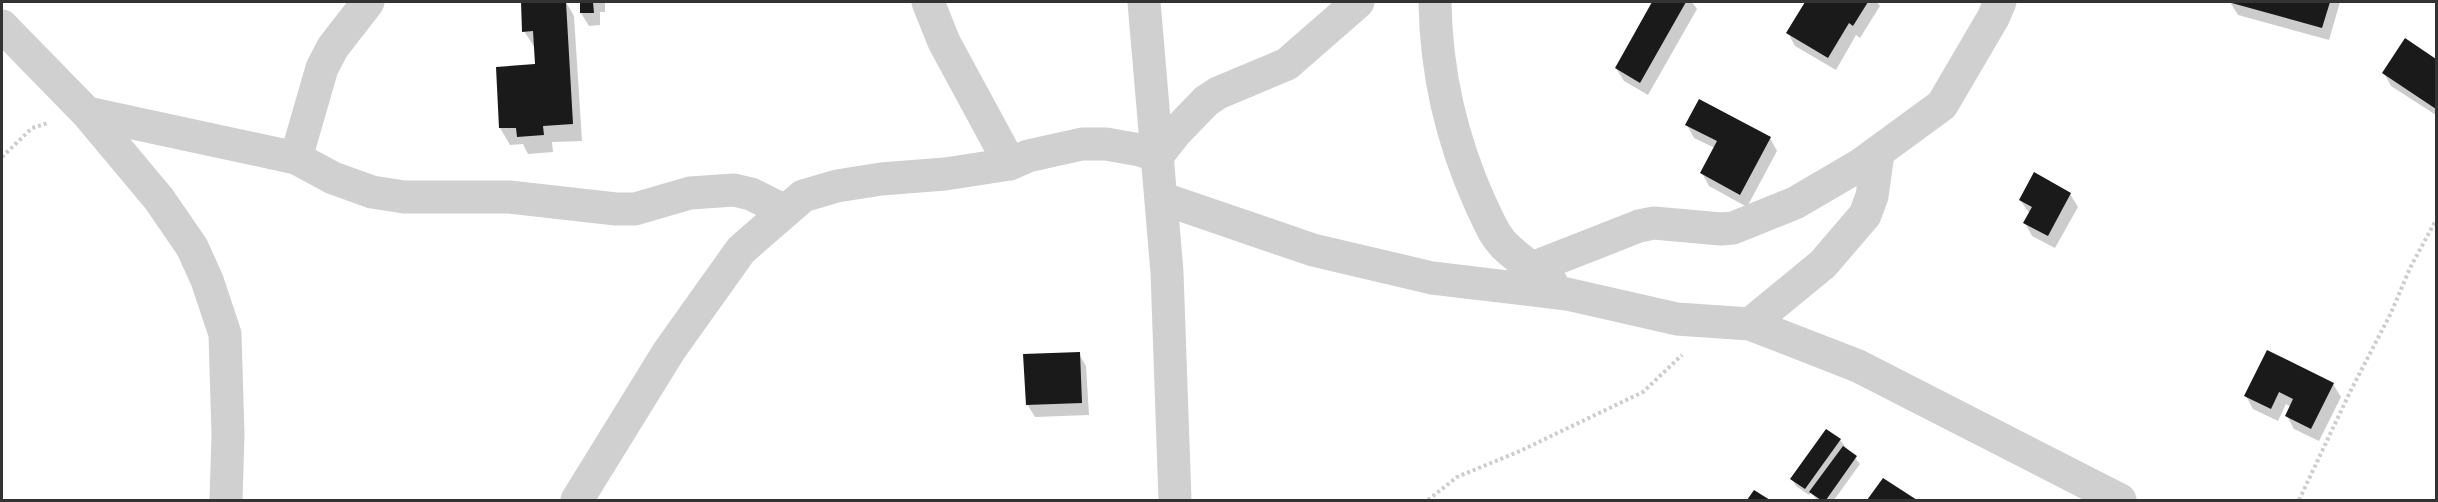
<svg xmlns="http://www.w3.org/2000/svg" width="2438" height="502" viewBox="0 0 2438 502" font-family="Quicksand,sans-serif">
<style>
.shadow{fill:#0003}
.building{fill:#1a1a1a}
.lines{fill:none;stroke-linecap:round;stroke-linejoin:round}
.path{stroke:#cdcdcd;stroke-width:4;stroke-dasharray:3 3;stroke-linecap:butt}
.minor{stroke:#d0d0d0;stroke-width:33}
</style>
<rect width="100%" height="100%" fill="#fff"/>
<!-- shadow -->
<path class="shadow" d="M522,2H566L574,16L582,141L552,142L553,152L528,154L523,144L510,145L500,128L536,66L535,48L524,31Z
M581,2H605V12H600V25L589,26L581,13Z
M1654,2H1692L1697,9L1648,95L1624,81L1616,68Z
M1807,2H1877L1880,6L1860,38L1856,35L1836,70L1795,46L1788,33Z
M2230,2H2340L2329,40L2238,15Z
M2406,40L2436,61V115L2391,86L2384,73Z
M1687,125L1770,138L1777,151L1747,207L1709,186L1702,173L1715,148L1694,138Z
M2070,194L2078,207L2055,248L2032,236L2025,223L2030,214L2020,200Z
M1079,354L1086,366L1089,415L1035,417L1027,404Z
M2333,384L2341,397L2319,441L2294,429L2287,416L2291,407L2286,404L2278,421L2253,409L2246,396Z
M1840,440L1860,464L1834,500H1817L1811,492L1809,495L1796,486L1792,479Z
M1883,480L1914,500H1869Z"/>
<!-- building -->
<path class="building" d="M521,2H566L573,124L543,126L544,135L517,137L516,128H499L496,67L535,64L533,31L522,32Z
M580,2H593L594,13H580Z
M1652,2H1686L1640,83L1615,68Z
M1805,2H1868L1853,26L1849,23L1828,58L1786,33Z
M2228,2H2330L2322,28Z
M2405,38L2436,59V109L2382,73Z
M1699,99L1771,137L1740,195L1700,173L1717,141L1685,125Z
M2034,172L2071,193L2048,236L2023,223L2032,207L2019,200Z
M2267,350L2334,383L2311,429L2285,416L2293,399L2279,392L2271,409L2244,396Z
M1080,352L1082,403L1026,405L1023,354Z
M1826,429L1841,439L1805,489L1790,479Z
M1843,446L1857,456L1826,500H1821L1809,492Z
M1883,478L1917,500H1867Z
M1754,490L1770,500H1747Z"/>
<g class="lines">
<!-- path -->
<path class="path" d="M2,157L32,128L48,123
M1428,500L1457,477L1520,451L1643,392L1682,355
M2299,500L2350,392L2391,313L2410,268L2436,220"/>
<!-- minor -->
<path class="minor" d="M928,2L944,42L1010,164
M1144,2L1167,272L1175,500
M1435,2C1436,74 1451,139 1481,205C1488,219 1493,234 1504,245C1518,259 1535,270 1551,282
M2,26L87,113L159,199L192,247L207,280L225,334L228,435L226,500
M87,113L296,158L333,178L372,192L404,197H509L616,209H635L690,193L734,190L751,194L785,211
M296,158L322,68L333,47L368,2
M1161,198L1313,250L1432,278L1567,294L1677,319L1750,324L1858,366L2120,500
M1532,268L1639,226L1654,223L1721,229L1733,228L1795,203L1860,165L1942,105L1993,18L2000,2
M1750,324L1823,264L1865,215L1872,196L1878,153
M577,500L669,351L741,250L803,196L837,186L881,179L945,174L1010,164L1028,156L1082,144H1106L1140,150L1157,156L1176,132L1206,101L1218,93L1287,64L1358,2"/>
</g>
<!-- border -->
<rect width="2438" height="502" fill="none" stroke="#333333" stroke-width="6"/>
</svg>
